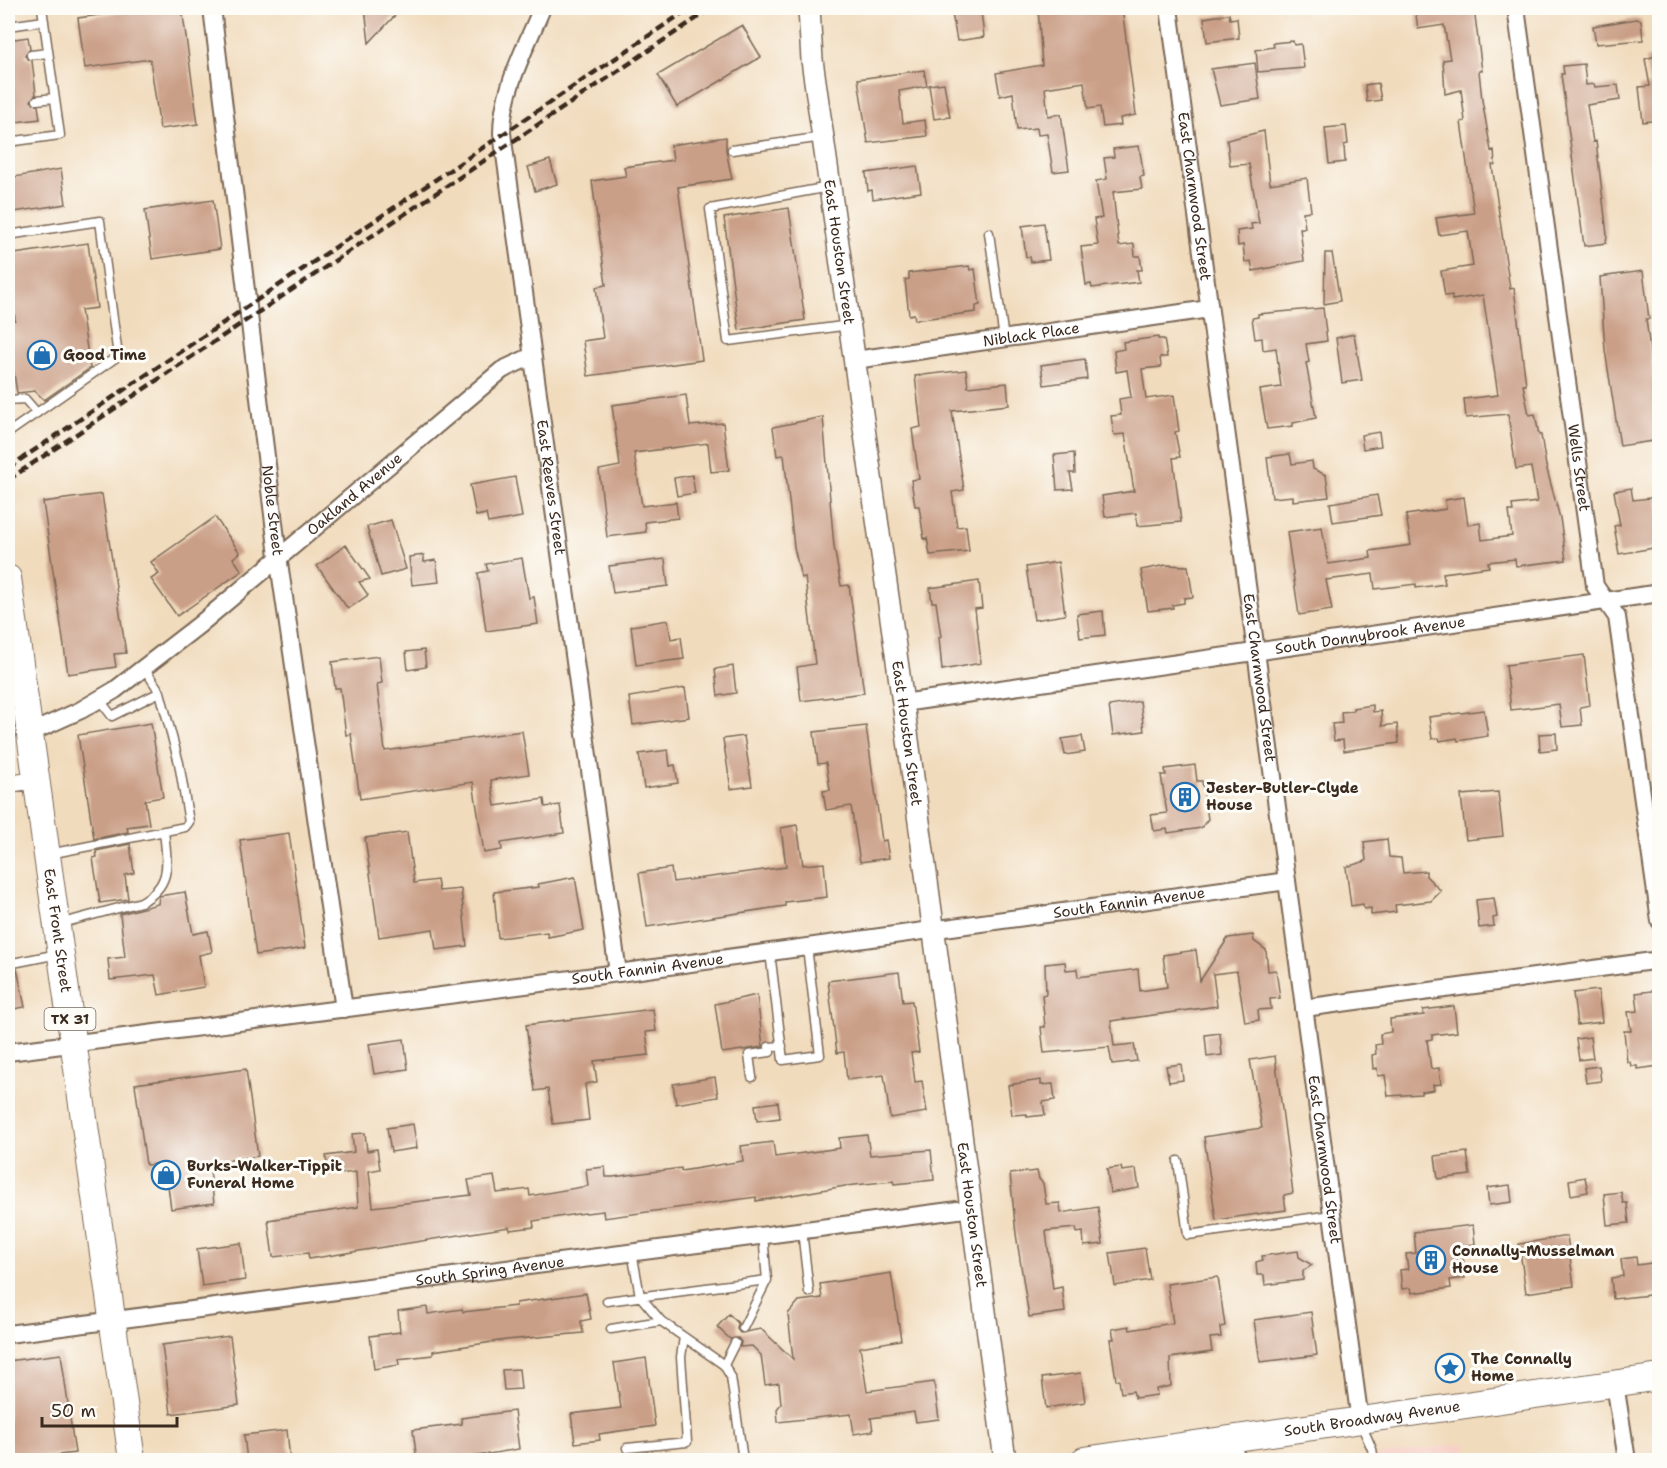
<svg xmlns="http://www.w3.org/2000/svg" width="1667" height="1468" viewBox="0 0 1667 1468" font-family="'Shantell Sans',sans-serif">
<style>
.built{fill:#f7d1c8}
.building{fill:#ca9f87}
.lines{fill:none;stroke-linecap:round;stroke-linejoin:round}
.service-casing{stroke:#7b6856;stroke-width:11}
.minor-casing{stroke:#7b6856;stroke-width:20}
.tertiary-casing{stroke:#7b6856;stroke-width:24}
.primary-casing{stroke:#7b6856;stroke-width:28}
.service{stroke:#fff;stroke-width:8}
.minor{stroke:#fff;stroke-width:16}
.tertiary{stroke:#fff;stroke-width:21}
.primary{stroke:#fff;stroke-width:26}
.rail{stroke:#3b2a1e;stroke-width:4.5;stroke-dasharray:9 4.5;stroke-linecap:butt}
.labels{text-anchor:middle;stroke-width:6;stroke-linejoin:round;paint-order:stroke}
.shield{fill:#fdfcf7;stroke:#75695f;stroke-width:1.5}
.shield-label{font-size:14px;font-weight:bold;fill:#3b2a1e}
.street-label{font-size:15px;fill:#3b2a1e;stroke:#fdfcf7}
.poi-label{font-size:15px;font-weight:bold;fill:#3b2a1e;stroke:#fdfcf7;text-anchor:start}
</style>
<rect width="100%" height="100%" fill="#fdfcf7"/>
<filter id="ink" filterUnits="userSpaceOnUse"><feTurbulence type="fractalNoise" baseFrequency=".0167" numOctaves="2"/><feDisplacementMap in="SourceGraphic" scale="12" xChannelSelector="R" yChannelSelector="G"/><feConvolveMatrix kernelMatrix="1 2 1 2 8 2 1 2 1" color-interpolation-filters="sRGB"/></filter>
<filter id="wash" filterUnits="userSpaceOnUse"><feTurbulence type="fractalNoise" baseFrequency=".008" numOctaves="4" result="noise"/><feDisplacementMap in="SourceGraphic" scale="24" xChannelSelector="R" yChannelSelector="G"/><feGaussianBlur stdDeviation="1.35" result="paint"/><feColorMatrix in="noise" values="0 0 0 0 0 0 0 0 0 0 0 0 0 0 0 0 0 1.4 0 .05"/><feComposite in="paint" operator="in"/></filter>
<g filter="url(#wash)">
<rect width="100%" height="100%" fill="#f1dbbd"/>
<!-- built -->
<path class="built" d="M1466,1443L1468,1460H1343Z"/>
<g id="blocks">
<!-- building -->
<path class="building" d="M149,8H182L198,124L160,129L150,59L85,68L78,18Z
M365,8H402L369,43Z
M951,8H976L977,12L981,11L984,37L957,41Z
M1038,8H1122L1136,115L1120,118L1121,125L1103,127L1100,107L1088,109L1084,82L1045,88L1048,116L1061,114L1069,170L1053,172L1047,134L1038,135L1037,128L1017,130L1013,93L1000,96L996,73L1042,65Z
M1415,8H1474L1482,71H1479L1482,100L1491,151L1494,150L1495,165H1492L1510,289L1514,288L1526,385H1523L1529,415L1535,414L1539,435H1541L1546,466L1560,518L1566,560L1516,566L1515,559L1488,562L1489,567L1443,573L1445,584L1416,588V584L1375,589L1373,574L1326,580L1332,610L1299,615L1287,532L1322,527L1328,564L1371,558L1370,551L1411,545L1406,515L1446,509L1445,500L1464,497L1468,525L1480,523L1482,540L1512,536L1509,511H1513L1512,505L1537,502L1531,467L1516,469L1508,414L1466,418L1464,399L1498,395L1483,295L1452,300V295L1445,296L1441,271L1473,266L1468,231L1439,235L1436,218L1474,213L1461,122L1465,121L1461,90L1445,94L1443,60L1450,59L1444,25L1418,29Z
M1229,14L1230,19L1237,18L1239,38L1207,42L1204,18Z
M1636,19L1641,20L1643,40L1596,44L1593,26Z
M742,25L761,57L677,107L658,75Z
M28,37L30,49L25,56L32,61L36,94L31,101L38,106L40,119L8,123V40Z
M1293,41L1294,45L1301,44L1304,68L1258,72L1256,50L1274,47L1273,43Z
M1659,55V120L1643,122L1639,87L1650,86L1645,59Z
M1255,63L1260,99L1220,105L1211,69Z
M1584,64L1586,85L1594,84L1595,87L1618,85L1620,100L1587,105L1593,142L1596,141L1607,235L1606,243L1584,246L1561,74H1564L1563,66Z
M924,70L927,86L899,91L903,123L925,120L927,136L868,143L858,79Z
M944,83L950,117L934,119L929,85Z
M1378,83L1381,100L1367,102L1365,85Z
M1346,126L1348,144L1344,145L1345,162L1329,164L1325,128Z
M1264,131L1270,184L1307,178L1311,211L1303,212L1305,228H1300L1304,261L1253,271L1251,261L1245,262L1243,245L1238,246L1237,231L1252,229L1251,224L1259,223L1249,164L1230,166L1227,140Z
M726,137V150L732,179L678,187L702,360L588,376L583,341L603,338L596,287L606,285L592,181L626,176L624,167L673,160L671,145Z
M1139,146L1144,176L1140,177L1142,189L1113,192L1119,246L1134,244L1135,256H1140L1142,270H1137L1139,282L1092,288L1091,284L1086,285L1081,247L1098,245L1094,219L1102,218L1096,181L1107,179L1104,158L1114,157L1113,149Z
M550,160L557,184L535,191L528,167Z
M917,166L921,192L873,199L872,190L868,191L866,173Z
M61,169L66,204L14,212L8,178Z
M213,200L220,249L152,259L145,210Z
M789,208L805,320L739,330L724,218Z
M1044,223L1049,260L1031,262L1030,257H1026L1022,226Z
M88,243L97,308L81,310L90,368L44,400L35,391L17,393L8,335V321L15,320L8,255Z
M1325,253H1332L1340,301L1324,304Z
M969,266L970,270L975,269L980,305L976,306V312L915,320L914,314L909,315L905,280L909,279V273Z
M1643,271L1649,319H1646L1659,417V440L1620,446L1605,350L1600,277Z
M1323,308L1327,341L1306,344L1309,362L1306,363L1316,418L1293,423V426L1267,429L1260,390L1281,387L1276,348L1263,350L1262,338L1255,339L1252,318L1258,317V314Z
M1354,334L1362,380L1342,383L1336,338Z
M1158,337V339H1164L1167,357H1160L1161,367L1142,369L1146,399L1174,395L1179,431L1175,432L1180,457L1173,458L1181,522L1137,526L1136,513L1105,517L1102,496L1134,491L1125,434L1114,435L1111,416L1121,415L1119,399L1131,397L1127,370L1116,372L1114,351L1124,349L1123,342Z
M1085,359L1087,379L1044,385L1041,365Z
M966,370L968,387L1007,383L1009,405L952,411L964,490L952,492L957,527L966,526L969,551L930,555L927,538L924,539L919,506H915L911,480L919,479L912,429L921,427L915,376Z
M686,395L690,426L723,423L729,470L711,472L708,443L634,453L642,506L676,502L678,518L645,522L646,532L607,537L599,470L620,466L612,405Z
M823,417L834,547L841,586L849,585L864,693L801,701L797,667L815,664L805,577L801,578L794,547L784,455L777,456L773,427Z
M1379,432L1381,446L1363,449L1361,435Z
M1074,453L1075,473H1070L1073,489L1057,490L1054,455Z
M1290,454L1292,464L1312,461L1313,469L1326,475L1329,497L1293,501V496L1272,498L1267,457Z
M692,475L695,493L677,496L674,478Z
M515,477L522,517L488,523L486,514L476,516L470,485Z
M1631,488L1633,500L1659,497V547L1619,554L1614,526L1620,525L1614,491Z
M102,494L126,653L114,654L116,667L68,674L43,502Z
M1377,495L1381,515L1333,522L1330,503Z
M215,517L240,553L233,558L242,571L177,616L151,579L159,574L151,562Z
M391,520L406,569L381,576L367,527Z
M346,545L370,579L359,582L368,595L348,609L317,566Z
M424,555V562L436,560L439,582L412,585L409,557Z
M522,558L529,598L534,597L538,624L486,631L478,573L488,571L486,564Z
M665,559L668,586L613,593L609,566Z
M1058,562L1065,615L1034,620L1026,567Z
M1166,565L1188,566L1193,597L1184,598V603L1172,605L1173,608L1148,611L1141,570Z
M979,581L982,608L975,609L981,663L942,670L939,637H941L936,602H932L930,588Z
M1103,611L1105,635L1080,638L1077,614Z
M668,620L671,639L681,637L684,659L636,665L631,626Z
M424,650L426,667L408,670L406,652Z
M1584,655L1590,705L1580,707L1582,725L1562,727L1559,704L1511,710L1506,665Z
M379,656L382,683L377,684L385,751L522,731L529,774L491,780L495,806L544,799L545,807L560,805L564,833L501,843L502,850L484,853L473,782L360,799L351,734L346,735L340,688H335L332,662Z
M733,666L736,693L718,696L715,669Z
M685,688L689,717L633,725L629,697Z
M1140,701L1144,731L1113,735L1109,706Z
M1373,705V712L1381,711L1382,726L1397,724L1399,743L1344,751L1343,740L1334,741L1332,724L1342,723L1341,712L1353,711V708Z
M1484,710L1488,736L1458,741L1457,738L1440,741L1439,738L1432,739L1429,717Z
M151,723L163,797L145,800L149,824L127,827L128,832L94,839L78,735Z
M866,726L882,841L886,840L889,858L860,862L851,806L826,810L823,791L830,790L826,763L818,764L814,732Z
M1556,733L1557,749L1540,751L1539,734Z
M744,736L752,786L731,789L723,739Z
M1082,736L1085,752L1065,755L1062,739Z
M668,750L670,766L675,765L678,783L644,788L639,754Z
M1195,765L1197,781H1202L1208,819L1201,828L1168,833L1167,829L1154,831L1151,815L1167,813L1161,775H1166L1165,769Z
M1498,792L1503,836L1466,840L1461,795Z
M797,825L803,865L824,863L827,897L785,902V906L647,927L639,873L671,868L673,882L786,867L781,828Z
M407,832L414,883L437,880L439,891L461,889L467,946L436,950L433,929L379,937L365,838Z
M289,833L305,948L256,955L240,840Z
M1387,839L1389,857L1401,858L1403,873L1426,871V876L1441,891L1431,901L1395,905L1396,912L1371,915V908L1364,909L1363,904L1351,906L1346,867L1366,861L1364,842Z
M130,844L134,873L125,875L128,899L100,903L93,858L97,857L96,851Z
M575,877L584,930L548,937L547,932L498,938L494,892L539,887L538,884Z
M185,892L193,934L208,931L212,952L199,955L204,987L159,995L155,975L110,980L108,959L125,957L120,914L158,904L159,896Z
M1494,898L1497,917L1493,918L1494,926L1479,928L1476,900Z
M1253,935L1254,941L1266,950L1268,971L1276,970L1280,998L1270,999L1271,1009L1258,1010L1259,1020L1245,1022L1237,971L1213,974L1217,1006L1111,1021L1114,1046L1134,1044L1137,1061L1112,1064L1109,1047L1044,1053L1041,1027H1045L1042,995L1046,994L1045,964L1065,962L1066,970L1077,969L1078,977L1138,969L1140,991L1167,987L1163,955L1196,950L1200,981L1228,938Z
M17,969L25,1007L8,1010V970Z
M899,972L903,1002L912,1001L919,1052L911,1053L915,1082L922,1081L927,1112L890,1118L884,1075L847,1080L844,1052L837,1053L828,981Z
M1598,990L1602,1022L1577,1025L1573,993Z
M1659,990V1066L1638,1069L1637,1066H1631L1630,1062H1627L1624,1031H1631L1628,1012L1638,1011L1636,993Z
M757,995L763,1047L722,1053L715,1004Z
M1454,1006L1457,1032L1432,1035V1039L1427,1040L1431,1069L1439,1068L1441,1084L1433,1085L1434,1090L1421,1092V1094L1388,1096L1385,1075L1378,1076L1377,1068L1373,1069L1372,1055L1376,1054L1375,1045L1381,1044L1380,1034L1391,1032L1390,1019L1424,1015L1423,1010Z
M653,1009L656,1031L646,1032L649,1055L594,1061L597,1082L585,1084L589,1120L553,1124L548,1089L535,1091L526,1025Z
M1220,1033L1222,1055L1207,1057L1205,1035Z
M1590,1037L1593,1058L1579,1060L1576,1039Z
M404,1039L408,1069L374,1074L369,1044Z
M1275,1056L1293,1193L1284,1195L1286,1210L1216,1220L1204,1137L1262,1128L1250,1060Z
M1181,1064L1183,1080L1169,1082L1166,1066Z
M1599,1066L1601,1081L1586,1083L1584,1068Z
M246,1069L258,1156L209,1163L214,1203L171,1209L165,1163L146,1165L135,1084Z
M715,1077L718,1097L676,1104L673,1084Z
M1041,1080V1085L1053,1084L1055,1100L1043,1102L1045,1115L1027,1117V1114L1012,1115L1008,1085Z
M778,1102L780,1118L757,1121L755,1105Z
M413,1124L417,1148L391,1152L387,1128Z
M365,1133L367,1151L377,1149L380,1169L369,1171L373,1207L471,1195L468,1180L494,1176L497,1193L529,1189L530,1196L588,1186L586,1169L605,1167L606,1177H613L681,1168V1171L743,1161L741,1146L773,1142L775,1157L840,1148L839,1138L867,1135L870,1155L931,1150L934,1180L894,1184L893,1181L845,1186L780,1197L756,1201V1197L604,1218L603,1211L577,1214L533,1221L534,1227L510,1230L509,1227L340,1254L309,1259L308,1253L273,1257L268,1220L358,1207L356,1172L328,1175L326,1156L354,1152L352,1134Z
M1467,1152L1470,1175L1438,1179L1435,1156Z
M1121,1167L1122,1171L1136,1169L1139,1188L1110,1193L1107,1169Z
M1037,1171L1039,1179L1043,1183L1046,1204L1060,1203L1061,1213L1098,1207L1103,1244L1084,1246L1083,1232L1077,1233L1076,1228L1046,1231L1053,1289L1062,1287L1065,1312L1029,1317L1016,1234L1010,1174Z
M1585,1177L1588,1192L1571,1195L1569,1180Z
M1510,1185L1512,1202L1489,1205L1487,1188Z
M1621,1192L1623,1203H1627L1629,1223L1607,1225L1604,1194Z
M1473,1225L1475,1244L1462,1246L1465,1278L1450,1280L1451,1288L1412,1293L1411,1288L1402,1289L1400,1270L1408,1269L1406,1254L1416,1253L1414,1232Z
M1567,1236L1574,1286L1526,1293L1519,1244Z
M241,1243L245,1280L202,1286L197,1249Z
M1145,1248L1150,1280L1115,1286L1110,1253Z
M1298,1251L1299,1257L1312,1265L1303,1271V1280L1265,1285L1264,1275H1257L1256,1262L1263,1260L1262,1256Z
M1636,1257L1637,1265L1659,1262V1294L1613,1299L1611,1278L1623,1276L1621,1259Z
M891,1273L901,1340L860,1347L867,1391L934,1382L939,1419L916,1422L914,1412L871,1418L873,1431L854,1434L851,1414L778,1422L777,1409L781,1404L779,1383L765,1385L761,1355L752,1346L740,1347L741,1342L738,1338L730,1339L717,1327L729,1314L738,1323L737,1329L740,1333L761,1329L793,1359L788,1314L799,1301L822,1298L820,1284Z
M1218,1277L1225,1326L1220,1327L1221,1337L1210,1338L1212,1352L1170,1358L1171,1386L1156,1389L1157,1395L1135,1398L1133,1391L1121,1393L1119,1380H1116L1110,1339H1114L1112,1329L1129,1326L1130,1330L1173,1323L1167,1284Z
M586,1293L591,1319L581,1321L583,1333L506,1340L433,1351V1355L398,1359L399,1365L374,1369L370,1336L400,1332L398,1311L427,1307L428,1314L462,1309L463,1312L516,1306V1303Z
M1311,1312L1317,1355L1260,1362L1254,1320Z
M230,1336L239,1405L171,1414L162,1345Z
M61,1354L75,1453L8,1461V1361Z
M646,1358L655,1426L599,1434L600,1440L575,1443L571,1414L621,1408L614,1363Z
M519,1369L521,1389L504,1390L502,1370Z
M1081,1373L1085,1402L1046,1408L1042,1378Z
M514,1411L519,1449L447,1461H417L413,1430L462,1424L461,1418Z
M287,1430L290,1461H247L244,1435Z"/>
</g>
</g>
<g filter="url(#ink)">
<use href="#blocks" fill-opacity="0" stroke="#7b6856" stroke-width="1.5"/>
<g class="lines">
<!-- service casing -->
<g class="service-casing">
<path id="service" d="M8,26L44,21
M31,55L48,53
M37,100L54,98
M8,142L60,135L42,8
M732,150L823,137
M829,187L710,209L728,341L850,325
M989,233L1004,339
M8,235L100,221L118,356L8,433
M8,400L25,399L37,413
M144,668L160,692
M49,854L185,827L189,822L179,763L160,692L112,716L99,699
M59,924L141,902C173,885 167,862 164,831
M770,952L783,1060L820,1055L807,947
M8,964L58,954
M752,1077L749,1055L770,1052L769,1047L782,1046
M1178,1161L1188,1235L1332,1215
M802,1230L809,1292
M632,1252L640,1296L661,1321L724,1365L731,1377L743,1460
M607,1301L767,1280
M743,1328L767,1280L763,1235
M611,1329L661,1321
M724,1365L735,1343
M1361,1424L1372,1449L1374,1460
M627,1448L687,1442L681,1357L684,1337"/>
</g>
<!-- minor casing -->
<g class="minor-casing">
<g id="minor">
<path id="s1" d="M212,8L278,556L344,1009"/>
<path id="s2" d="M542,8C526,47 502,90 502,133L618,973"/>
<path id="s3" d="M1169,8L1360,1421"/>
<path id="s4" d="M1516,8L1595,586L1617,617L1660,921"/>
<path id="s5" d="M855,360L1209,309"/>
<path id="s6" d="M903,703L1660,593"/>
<path id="s7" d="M30,733L81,710L115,690L199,625L502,370L532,356"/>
<path d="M8,784L37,780"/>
<path d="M1304,1008L1660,960"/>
<path id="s8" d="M8,1052L618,973L1287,881"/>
<path id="s9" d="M8,1334L973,1208"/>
<path d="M1615,1384L1627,1460"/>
<path d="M1233,1440L1236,1460"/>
</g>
</g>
<!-- tertiary casing -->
<g class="tertiary-casing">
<g id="tertiary">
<path id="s10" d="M809,8L812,60L903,703L1005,1460"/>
</g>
</g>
<!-- primary casing -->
<g class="primary-casing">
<g id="primary">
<path id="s11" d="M8,578L132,1460"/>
<path id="s12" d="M1084,1460L1660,1377"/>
</g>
</g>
<!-- service -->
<use href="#service" class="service"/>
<!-- minor -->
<use href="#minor" class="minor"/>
<!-- tertiary -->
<use href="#tertiary" class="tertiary"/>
<!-- primary -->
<use href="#primary" class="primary"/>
<!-- rail -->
<path class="rail" d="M8,468L690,8
M8,480L712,8"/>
</g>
</g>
<!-- icons -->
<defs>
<g id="shop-ring" transform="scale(1.5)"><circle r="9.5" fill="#fdfcf7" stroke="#1f6fb2" stroke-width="1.5"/><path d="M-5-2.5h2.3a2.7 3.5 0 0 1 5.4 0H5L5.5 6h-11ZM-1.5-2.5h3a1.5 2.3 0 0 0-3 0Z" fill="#1f6fb2"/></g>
<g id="building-ring" transform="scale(1.5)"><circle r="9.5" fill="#fdfcf7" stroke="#1f6fb2" stroke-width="1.5"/><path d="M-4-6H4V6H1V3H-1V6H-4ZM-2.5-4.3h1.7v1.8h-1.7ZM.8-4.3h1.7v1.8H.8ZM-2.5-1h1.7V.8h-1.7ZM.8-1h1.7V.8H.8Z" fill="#1f6fb2"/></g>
<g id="sight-ring" transform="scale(1.5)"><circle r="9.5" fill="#fdfcf7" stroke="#1f6fb2" stroke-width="1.5"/><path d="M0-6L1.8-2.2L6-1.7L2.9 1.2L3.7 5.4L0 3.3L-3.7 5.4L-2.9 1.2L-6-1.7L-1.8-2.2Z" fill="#1f6fb2"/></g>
</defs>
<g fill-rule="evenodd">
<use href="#shop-ring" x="42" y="355"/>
<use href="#building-ring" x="1185" y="797"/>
<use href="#shop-ring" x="166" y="1175"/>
<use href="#building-ring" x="1431" y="1260"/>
<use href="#sight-ring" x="1450" y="1368"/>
</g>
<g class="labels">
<!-- shield labels -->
<rect class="shield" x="44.5" y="1008" width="51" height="22" rx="4.5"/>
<g class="shield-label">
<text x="70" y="1024">TX 31</text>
</g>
<!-- street labels -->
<g class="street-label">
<text dy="5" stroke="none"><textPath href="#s3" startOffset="190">East Charnwood Street</textPath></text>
<text dy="5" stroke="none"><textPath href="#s10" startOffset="246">East Houston Street</textPath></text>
<text dy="5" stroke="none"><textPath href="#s5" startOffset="178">Niblack Place</textPath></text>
<text dy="5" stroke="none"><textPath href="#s4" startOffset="464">Wells Street</textPath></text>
<text dy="5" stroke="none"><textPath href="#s2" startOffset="490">East Reeves Street</textPath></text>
<text dy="5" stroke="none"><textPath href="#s7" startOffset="405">Oakland Avenue</textPath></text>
<text dy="5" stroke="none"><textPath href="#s1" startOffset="506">Noble Street</textPath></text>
<text dy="5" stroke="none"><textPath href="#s6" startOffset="472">South Donnybrook Avenue</textPath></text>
<text dy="5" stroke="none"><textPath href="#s3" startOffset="676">East Charnwood Street</textPath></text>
<text dy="5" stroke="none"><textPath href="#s10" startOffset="732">East Houston Street</textPath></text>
<text dy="5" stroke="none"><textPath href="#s8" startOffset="1131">South Fannin Avenue</textPath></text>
<text dy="5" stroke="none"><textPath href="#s11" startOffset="356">East Front Street</textPath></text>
<text dy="5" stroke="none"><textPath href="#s8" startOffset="645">South Fannin Avenue</textPath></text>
<text dy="5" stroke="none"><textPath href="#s3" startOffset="1162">East Charnwood Street</textPath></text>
<text dy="5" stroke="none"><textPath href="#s10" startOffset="1218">East Houston Street</textPath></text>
<text dy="5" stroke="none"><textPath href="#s9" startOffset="486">South Spring Avenue</textPath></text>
<text dy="5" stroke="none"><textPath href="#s12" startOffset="291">South Broadway Avenue</textPath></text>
</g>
<!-- poi labels -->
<g class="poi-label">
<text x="63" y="360">Good Time</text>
<text x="1206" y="793">Jester-Butler-Clyde<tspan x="1206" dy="17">House</tspan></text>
<text x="187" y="1171">Burks-Walker-Tippit<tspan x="187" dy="17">Funeral Home</tspan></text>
<text x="1452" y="1256">Connally-Musselman<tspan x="1452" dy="17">House</tspan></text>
<text x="1471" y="1364">The Connally<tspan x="1471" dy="17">Home</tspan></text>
</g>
</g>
<!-- margin -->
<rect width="1667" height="1468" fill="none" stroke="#fdfcf7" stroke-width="30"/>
<!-- scale -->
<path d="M42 1417v9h135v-9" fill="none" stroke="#3b2a1e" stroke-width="3"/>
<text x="51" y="1417" font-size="18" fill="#3b2a1e" stroke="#fdfcf7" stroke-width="4.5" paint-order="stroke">50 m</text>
</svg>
